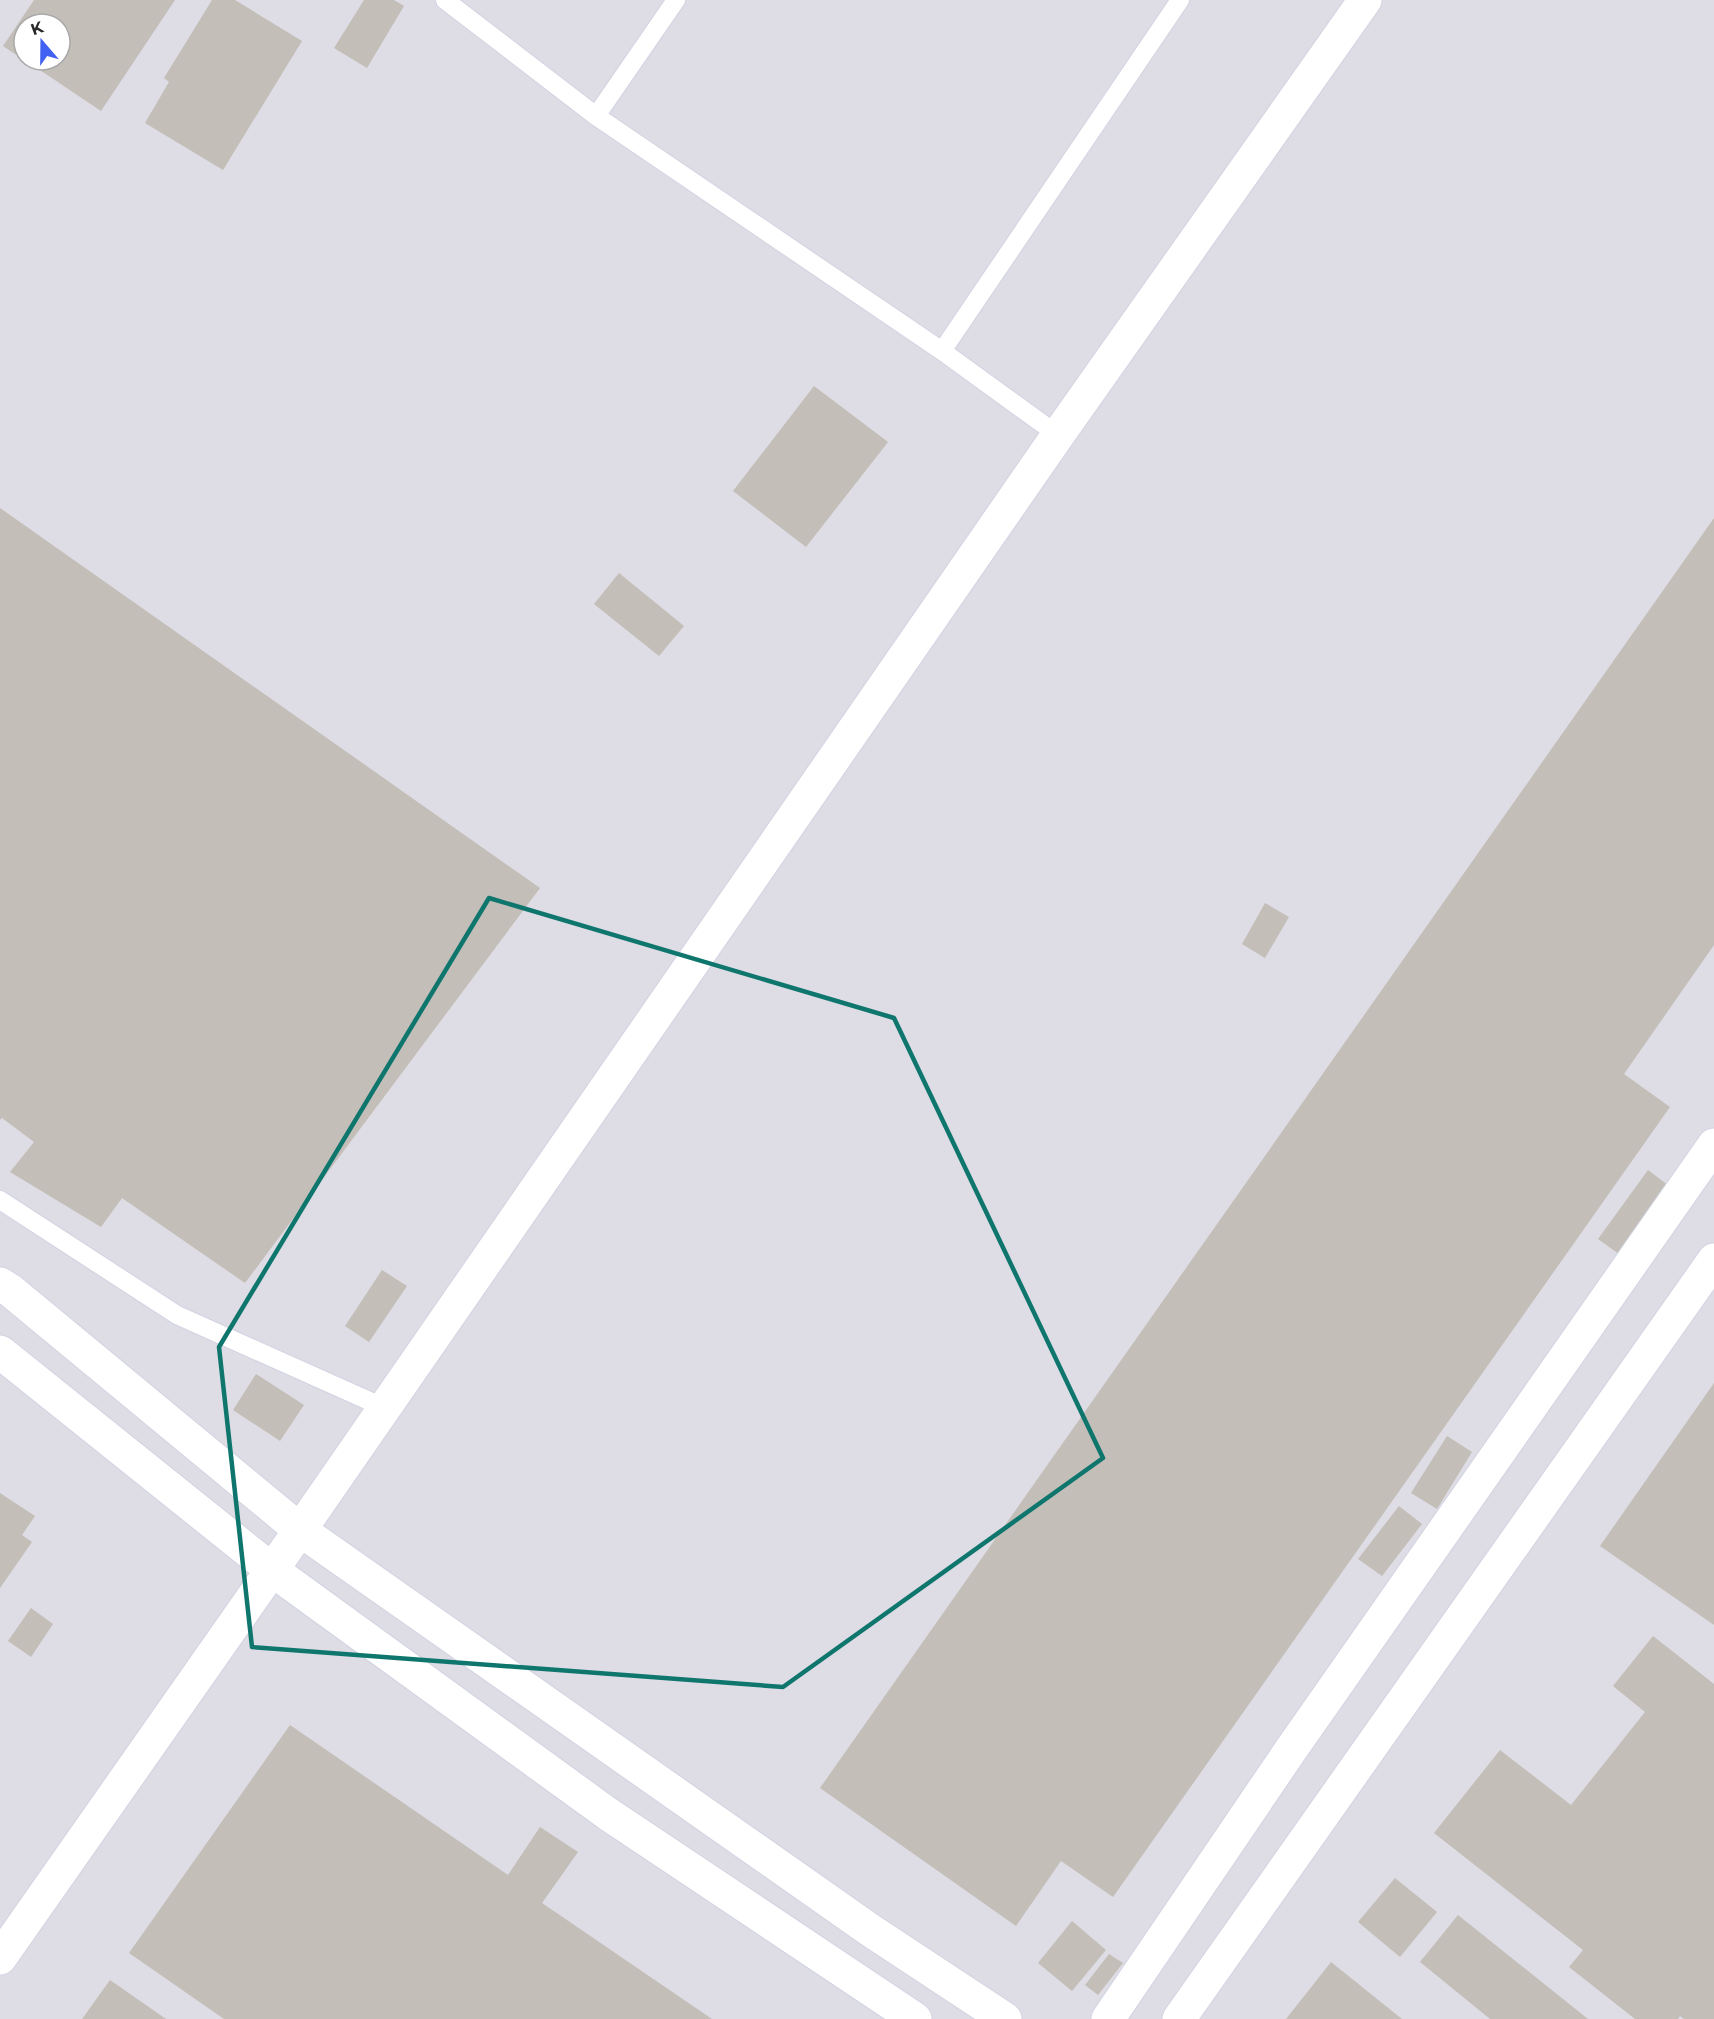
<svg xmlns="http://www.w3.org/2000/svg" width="1714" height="2019" viewBox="0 0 1714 2019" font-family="Montserrat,sans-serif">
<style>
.industrial{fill:#dedce4;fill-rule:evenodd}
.building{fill:#c3beb8}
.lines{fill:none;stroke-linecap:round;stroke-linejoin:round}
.lane-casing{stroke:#d1d4e2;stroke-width:20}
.street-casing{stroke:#d1d4e2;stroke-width:35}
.secondary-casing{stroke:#d1d4e2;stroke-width:35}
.lane{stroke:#fff;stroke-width:18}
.street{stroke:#fff;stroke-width:33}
.secondary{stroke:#fff;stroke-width:33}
.marked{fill:none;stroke:#0f766e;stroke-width:4.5;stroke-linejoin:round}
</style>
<rect width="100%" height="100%" fill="#ebe4dc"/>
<!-- industrial -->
<path class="industrial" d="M0,0H1714V2019H0ZM24,24H60V60H24Z"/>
<!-- building -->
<path class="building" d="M34,0H175L101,111L25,60H60V24H24V60L3,46Z
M212,0H235L302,41L223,170L145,123L169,82L164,78Z
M364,0H394L404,6L367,68L334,48Z
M814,386L888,442L806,547L733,491Z
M0,508L540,888L245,1283L122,1198L101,1227L10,1172L34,1142L2,1118L0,1120Z
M1714,518V945L1624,1074L1670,1107L1113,1897L1061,1861L1016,1926L820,1788Z
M619,573L684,626L659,656L594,604Z
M1265,903L1289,917L1265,958L1242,944Z
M1648,1170L1673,1189L1623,1257L1598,1239Z
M382,1270L407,1286L369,1342L345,1326Z
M256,1374L304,1405L280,1441L233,1410Z
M1714,1383V1625L1600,1546Z
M1447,1436L1472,1452L1437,1509L1411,1493Z
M0,1493L35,1516L22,1535L32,1542L0,1588Z
M1399,1506L1422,1524L1382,1576L1358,1559Z
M31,1608L53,1624L31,1657L8,1641Z
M1653,1636L1714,1684V2019H1684L1680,2016L1678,2019H1635L1569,1967L1583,1950L1434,1833L1500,1750L1571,1805L1645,1712L1613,1686Z
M290,1725L508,1875L540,1827L578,1852L542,1903L712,2019H224L129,1953Z
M1395,1878L1437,1912L1400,1957L1358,1922Z
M1458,1915L1588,2019H1490L1420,1962Z
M1072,1921L1106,1950L1072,1991L1038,1963Z
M1109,1954L1123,1963L1098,1995L1085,1985Z
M1331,1962L1402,2019H1286Z
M110,1980L166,2019H82Z"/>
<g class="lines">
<!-- lane casing -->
<g class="lane-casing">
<path id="lane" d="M445,0L596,116L942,351L1058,435
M596,116L676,0
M942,351L1180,0
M0,1200L177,1315L385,1408"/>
</g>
<!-- street casing -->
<g class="street-casing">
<path id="street" d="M0,1958L300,1530L1058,435L1365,0"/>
</g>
<!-- secondary casing -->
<g class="secondary-casing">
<path id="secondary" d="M0,1284L11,1291L300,1530L870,1930L1005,2019
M0,1352L272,1570L608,1814L915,2019
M1108,2019L1290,1751L1714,1145
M1179,2019L1714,1260"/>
</g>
<!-- lane -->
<use href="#lane" class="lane"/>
<!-- street -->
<use href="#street" class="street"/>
<!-- secondary -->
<use href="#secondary" class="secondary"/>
</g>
<!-- marked area -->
<path class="marked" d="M489,898L894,1018L1103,1458L783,1687L252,1647L219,1347Z"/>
<!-- north arrow -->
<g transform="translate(42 42) rotate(340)"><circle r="28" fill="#ffffff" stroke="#a9a9a9" stroke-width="1.5"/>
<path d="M0-4.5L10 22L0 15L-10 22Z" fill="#4161f3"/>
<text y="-9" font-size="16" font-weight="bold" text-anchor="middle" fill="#292929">K</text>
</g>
</svg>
